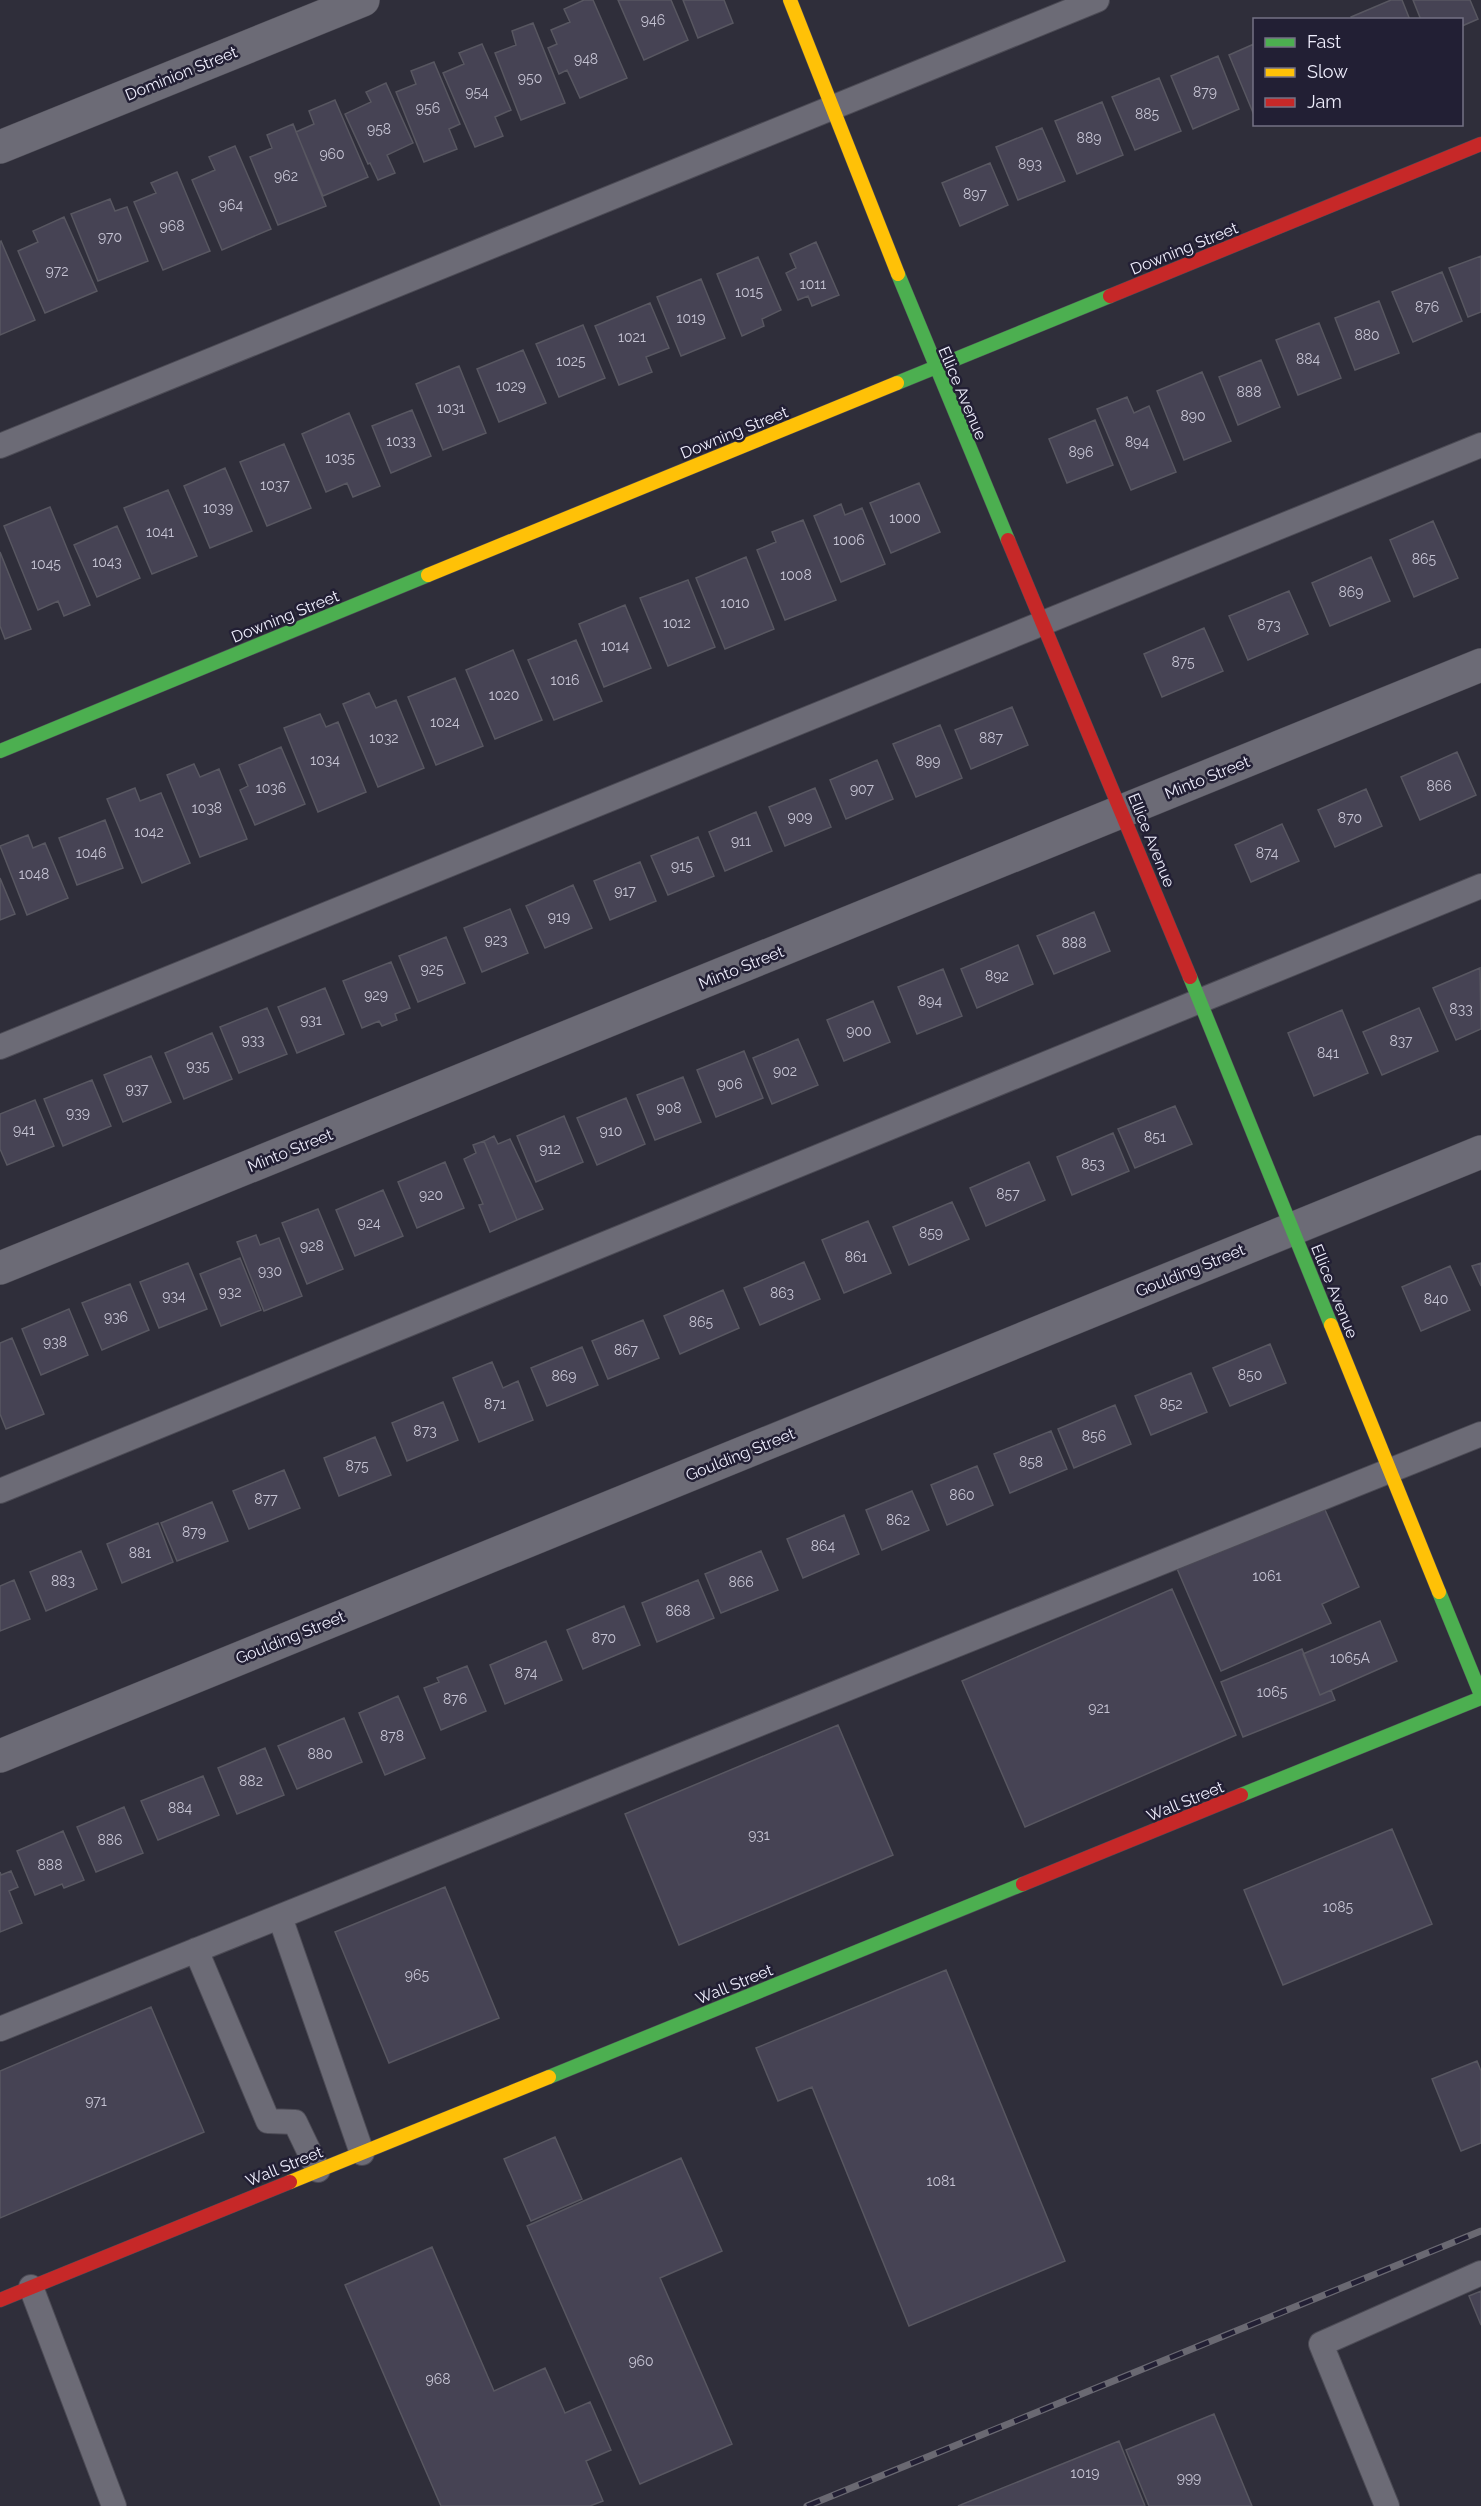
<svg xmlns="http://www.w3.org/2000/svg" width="1481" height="2506" viewBox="0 0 1481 2506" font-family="Raleway,sans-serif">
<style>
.building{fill:#464354;stroke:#585761;stroke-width:1.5}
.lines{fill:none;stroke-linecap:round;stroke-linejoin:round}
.lane-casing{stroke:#4c4b55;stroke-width:26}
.street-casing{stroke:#4c4b55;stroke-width:34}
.fast-casing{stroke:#4c4b55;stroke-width:15}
.slow-casing{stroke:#4c4b55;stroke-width:15}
.jam-casing{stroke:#4c4b55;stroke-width:15}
.lane{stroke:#6c6b76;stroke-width:24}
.street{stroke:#6c6b76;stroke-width:33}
.fast{stroke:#4caf50;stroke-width:14}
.slow{stroke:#ffc107;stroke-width:14}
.jam{stroke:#c62828;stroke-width:14}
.rail-casing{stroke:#6a6972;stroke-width:7}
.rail{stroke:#221f34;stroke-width:4.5;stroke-dasharray:14;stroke-linecap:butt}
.labels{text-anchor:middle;stroke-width:5;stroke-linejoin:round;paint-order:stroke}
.number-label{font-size:14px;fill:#c5c3d3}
.street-label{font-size:16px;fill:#efeefd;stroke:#221f34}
</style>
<rect width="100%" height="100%" fill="#2f2e3a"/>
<!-- building -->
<path class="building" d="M584,0H593L627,78L580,98L567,70L559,74L548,48L557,44L551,30L570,22L564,9Z
M618,0H671L688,40L644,60Z
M683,0H724L733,23L698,38Z
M1391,0H1402L1410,20H1352L1351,17Z
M1413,0H1470L1478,19L1462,26V20H1421Z
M533,23L565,103L521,120L495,53L516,45L512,31Z
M482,44L511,110L495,117L503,136L475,147L443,73L464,64L459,53Z
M1254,44V115L1229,55Z
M1218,56L1239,109L1193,129L1171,76Z
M434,62L460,124L449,129L457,149L424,162L396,92L416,84L411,71Z
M1159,78L1181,131L1135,150L1112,97Z
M386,83L413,143L387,155L395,173L378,180L370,163L368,164L345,114L371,102L366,92Z
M335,100L368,177L323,196L296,132L314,124L309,111Z
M1102,102L1123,155L1077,174L1055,121Z
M293,124L326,206L278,225L250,157L272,148L267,135Z
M1042,128L1065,181L1018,200L996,147Z
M235,146L271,229L222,250L192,180L215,170L209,157Z
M990,163L1008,205L960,226L942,183Z
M177,172L210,251L163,270L134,202L156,193L151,183Z
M110,199L115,211L127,207L148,261L98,281L71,214Z
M64,217L97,291L45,313L18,251L38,242L33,231Z
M1,241L35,320L0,335V242Z
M816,242L839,295L812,306L808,296L798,300L786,273L796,268L790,254Z
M1481,256V312L1468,317L1449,268Z
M758,257L781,310L762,319L764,326L742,336L717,274Z
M1442,272L1462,321L1413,342L1392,292Z
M701,279L725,338L681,356L657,297Z
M1379,301L1399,353L1355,370L1335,318Z
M650,303L669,348L646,357L652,372L619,385L595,326Z
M1319,323L1341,378L1298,395L1276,340Z
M583,325L605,378L559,397L536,344Z
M523,350L546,403L499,422L477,369Z
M1261,360L1280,407L1238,425L1219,377Z
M459,366L486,433L443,450L416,384Z
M1202,372L1231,441L1184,460L1157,391Z
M1127,397L1134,413L1149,406L1176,472L1131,490L1097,409Z
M412,410L431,456L391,473L372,426Z
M349,413L380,486L353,497L347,483L326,492L302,434Z
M1095,420L1113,465L1067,483L1049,439Z
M284,444L311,508L267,526L240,462Z
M225,468L252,531L210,548L184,486Z
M919,483L940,532L891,553L870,503Z
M168,490L197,556L152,574L124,508Z
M841,504L845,515L862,508L885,564L841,582L814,516Z
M50,507L90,605L64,616L58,601L38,610L4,526Z
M803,520L836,600L785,620L757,550L776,542L772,532Z
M1433,521L1458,578L1414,597L1390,540Z
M117,526L140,578L97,597L74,545Z
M0,552L31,629L5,639L0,626Z
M746,557L774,629L725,649L696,578Z
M1371,557L1390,601L1330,626L1312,583Z
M688,580L715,647L668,666L640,598Z
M1289,591L1308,634L1248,660L1229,616Z
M625,605L651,668L604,687L579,624Z
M1204,628L1223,671L1162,697L1144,654Z
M576,640L602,701L554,720L528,660Z
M513,650L542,720L495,739L466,670Z
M455,678L483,746L436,765L408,697Z
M369,693L376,708L396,700L424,768L378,787L343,704Z
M1012,707L1028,745L971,769L955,730Z
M320,714L326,727L338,722L366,792L318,812L284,728Z
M940,725L962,778L916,797L893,744Z
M281,747L305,804L255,825L240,790L248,786L239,765Z
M1457,752L1476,795L1420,820L1401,777Z
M877,760L893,799L846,819L830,780Z
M194,764L200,777L219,769L247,839L200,857L167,775Z
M135,788L140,801L161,793L190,863L142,883L107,799Z
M815,788L831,827L785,846L769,807Z
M1366,789L1382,826L1335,847L1318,810Z
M756,812L772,851L725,871L709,832Z
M105,820L123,868L77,885L59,838Z
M1282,824L1299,861L1251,882L1235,845Z
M28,835L33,848L45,843L68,898L27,915L0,846Z
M698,837L714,876L668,895L651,856Z
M640,862L656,901L610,920L594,881Z
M0,878L15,914L0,920Z
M573,885L592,928L545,948L526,906Z
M510,909L528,953L482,972L464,928Z
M1094,912L1110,951L1054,974L1037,936Z
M446,937L465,983L418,1002L399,956Z
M1018,945L1033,984L977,1008L961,969Z
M391,962L410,1008L395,1014L397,1020L382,1026L379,1021L362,1028L343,981Z
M1480,968L1481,1029L1456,1040L1433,988Z
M943,969L962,1016L917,1034L898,987Z
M325,988L344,1034L297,1053L278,1007Z
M873,1001L890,1042L844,1061L827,1020Z
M267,1008L287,1054L239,1073L220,1027Z
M1419,1008L1438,1051L1382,1075L1363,1032Z
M1342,1010L1368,1073L1314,1096L1288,1033Z
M212,1033L232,1079L184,1099L165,1053Z
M798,1039L818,1085L772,1104L753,1058Z
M744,1051L763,1098L716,1117L697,1070Z
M151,1056L171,1102L123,1122L104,1075Z
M683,1077L701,1122L655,1140L637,1095Z
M92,1080L111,1126L63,1146L44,1099Z
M626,1098L645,1144L597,1165L577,1118Z
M35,1100L54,1146L7,1165L0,1149V1114Z
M1175,1106L1192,1144L1135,1168L1118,1129Z
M564,1116L583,1162L536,1182L517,1136Z
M1113,1133L1129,1171L1072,1195L1057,1157Z
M494,1136L498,1144L510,1139L543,1209L517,1220L484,1141Z
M484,1141L517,1220L490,1232L479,1205L483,1204L464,1159L476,1153L473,1145Z
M445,1162L464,1208L417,1228L398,1182Z
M1029,1162L1045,1200L986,1226L970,1188Z
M383,1190L403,1236L355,1256L336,1210Z
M952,1202L969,1239L909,1265L893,1227Z
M318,1209L343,1269L307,1284L282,1223Z
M868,1221L891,1273L844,1293L822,1240Z
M256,1235L260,1245L279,1238L302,1296L264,1311L237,1242Z
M240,1258L261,1310L221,1326L200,1274Z
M804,1262L820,1299L760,1325L744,1288Z
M188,1263L207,1309L159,1328L140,1282Z
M1481,1263V1286L1472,1266Z
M1450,1266L1470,1310L1421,1331L1402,1287Z
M130,1284L149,1330L102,1350L82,1303Z
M723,1290L739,1328L680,1354L664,1316Z
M69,1309L88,1355L41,1375L22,1329Z
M643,1320L659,1358L608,1379L592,1341Z
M12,1338L44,1414L6,1429L0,1414V1343Z
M1270,1344L1286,1383L1230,1406L1213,1368Z
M582,1347L598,1385L547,1406L531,1368Z
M492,1362L503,1388L518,1381L533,1420L479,1442L453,1378Z
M1191,1373L1207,1412L1151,1435L1135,1396Z
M443,1402L458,1440L407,1461L392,1423Z
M1115,1405L1131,1444L1074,1468L1058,1429Z
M1051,1431L1067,1469L1010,1493L994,1454Z
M375,1437L391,1475L339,1496L324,1458Z
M977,1466L993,1505L947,1525L931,1485Z
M284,1470L300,1508L249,1529L233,1491Z
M912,1491L929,1530L882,1550L866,1510Z
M212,1502L228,1541L177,1561L161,1523Z
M1322,1503L1359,1587L1322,1604L1331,1623L1221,1671L1175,1564Z
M844,1515L859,1554L803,1578L787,1539Z
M158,1523L173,1562L122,1583L107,1544Z
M81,1551L97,1589L46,1611L30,1572Z
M761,1551L778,1590L721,1613L705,1574Z
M14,1580L30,1619L0,1631V1586Z
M698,1580L714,1618L657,1642L642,1603Z
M1172,1589L1236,1735L1025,1827L962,1681Z
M624,1606L640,1645L583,1669L567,1630Z
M1380,1621L1397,1661L1320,1695L1303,1654Z
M546,1641L562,1680L505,1704L490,1665Z
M1302,1649L1320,1695L1331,1690L1335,1700L1243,1737L1221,1682Z
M467,1666L486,1711L441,1730L424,1688L439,1682L437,1678Z
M398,1696L425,1758L385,1775L359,1713Z
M344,1718L362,1762L297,1789L278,1746Z
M838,1725L893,1855L679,1945L625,1814Z
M265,1748L284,1795L237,1814L218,1768Z
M203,1776L219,1815L158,1840L141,1801Z
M124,1807L143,1853L96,1872L77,1827Z
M1392,1829L1432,1924L1283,1985L1244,1890Z
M63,1831L84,1880L64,1888L62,1884L35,1895L17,1851Z
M11,1871L18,1887L9,1891L22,1923L0,1932V1872L1,1875Z
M445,1887L499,2018L389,2063L335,1932Z
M946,1970L1065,2261L909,2326L812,2087L778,2101L756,2048Z
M151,2007L204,2132L0,2218V2071Z
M1477,2061L1481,2071V2143L1461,2151L1432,2079Z
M555,2137L582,2199L531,2221L504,2159Z
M681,2158L722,2251L660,2278L732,2444L640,2484L527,2226Z
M432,2247L494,2391L545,2368L565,2413L590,2402L611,2450L586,2461L603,2501L590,2506H441L345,2285Z
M1481,2291V2325L1469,2296Z
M1214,2414L1252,2506H1149L1126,2450Z
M1119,2441L1145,2506H958Z"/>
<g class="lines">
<!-- lane casing -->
<g class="lane-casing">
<path id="lane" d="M0,446L1097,0
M0,1047L1481,445
M0,1491L1481,886
M280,1917L362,2153
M196,1950L268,2121L295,2122L318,2170
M0,2029L1481,1434
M31,2287L114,2506
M1387,2506L1321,2344L1481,2273"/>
</g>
<!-- street casing -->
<g class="street-casing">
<path id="street" d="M0,147L363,0
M0,1268L1481,665
M0,1756L1481,1152"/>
</g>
<!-- fast casing -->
<g class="fast-casing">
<path id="fast" d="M898,274L1008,540
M897,383L1110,296
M0,751L428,575
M1190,977L1331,1325
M1439,1592L1481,1695
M1241,1795L1481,1698
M549,2077L1023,1884"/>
</g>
<!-- slow casing -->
<g class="slow-casing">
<path id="slow" d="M790,0L898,274
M428,575L897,383
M1331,1325L1439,1592
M290,2182L549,2077"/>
</g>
<!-- jam casing -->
<g class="jam-casing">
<path id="jam" d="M1110,296L1481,144
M1008,540L1190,977
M1023,1884L1241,1795
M0,2300L290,2182"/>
</g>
<!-- lane -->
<use href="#lane" class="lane"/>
<!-- street -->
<use href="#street" class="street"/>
<!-- fast -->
<use href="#fast" class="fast"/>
<!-- slow -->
<use href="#slow" class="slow"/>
<!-- jam -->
<use href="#jam" class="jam"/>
<!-- rail casing -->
<g class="rail-casing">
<path id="rail" d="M807,2506L1481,2231"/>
</g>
<!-- rail -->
<use href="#rail" class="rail"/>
</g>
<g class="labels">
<!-- number labels -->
<g class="number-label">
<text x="653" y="25">946</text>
<text x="586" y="64">948</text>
<text x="530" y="83">950</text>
<text x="477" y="97">954</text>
<text x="1205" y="97">879</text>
<text x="428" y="113">956</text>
<text x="1147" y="119">885</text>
<text x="379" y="134">958</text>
<text x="1089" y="143">889</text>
<text x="332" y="159">960</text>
<text x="1030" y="169">893</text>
<text x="286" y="181">962</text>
<text x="975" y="199">897</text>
<text x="231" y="210">964</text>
<text x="172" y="231">968</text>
<text x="110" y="242">970</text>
<text x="57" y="276">972</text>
<text x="813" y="289">1011</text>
<text x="749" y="297">1015</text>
<text x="1427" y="312">876</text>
<text x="691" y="323">1019</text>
<text x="1367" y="340">880</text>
<text x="632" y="342">1021</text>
<text x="1308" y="364">884</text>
<text x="571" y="366">1025</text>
<text x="511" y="391">1029</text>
<text x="1249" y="397">888</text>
<text x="451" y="413">1031</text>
<text x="1193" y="421">890</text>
<text x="401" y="446">1033</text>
<text x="1137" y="447">894</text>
<text x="1081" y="457">896</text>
<text x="340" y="463">1035</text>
<text x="275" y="490">1037</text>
<text x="218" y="513">1039</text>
<text x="905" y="523">1000</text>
<text x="160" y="537">1041</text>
<text x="849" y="545">1006</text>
<text x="1424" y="564">865</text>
<text x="107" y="567">1043</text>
<text x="46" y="569">1045</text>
<text x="796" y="580">1008</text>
<text x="1351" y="597">869</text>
<text x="735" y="608">1010</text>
<text x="677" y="628">1012</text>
<text x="1269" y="630">873</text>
<text x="615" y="651">1014</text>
<text x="1183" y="667">875</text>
<text x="565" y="685">1016</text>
<text x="504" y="700">1020</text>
<text x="445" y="727">1024</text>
<text x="384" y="743">1032</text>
<text x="991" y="743">887</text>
<text x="325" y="765">1034</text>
<text x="928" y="766">899</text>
<text x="1439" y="791">866</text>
<text x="271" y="793">1036</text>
<text x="862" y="794">907</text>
<text x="207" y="813">1038</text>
<text x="800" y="822">909</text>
<text x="1350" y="823">870</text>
<text x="149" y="837">1042</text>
<text x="741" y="846">911</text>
<text x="91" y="858">1046</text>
<text x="1267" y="858">874</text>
<text x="682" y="871">915</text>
<text x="34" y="879">1048</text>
<text x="625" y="896">917</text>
<text x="559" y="922">919</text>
<text x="496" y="945">923</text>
<text x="1074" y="948">888</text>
<text x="432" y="974">925</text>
<text x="997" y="981">892</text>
<text x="376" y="1000">929</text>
<text x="930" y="1006">894</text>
<text x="1461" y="1014">833</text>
<text x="311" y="1025">931</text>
<text x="859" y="1036">900</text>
<text x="253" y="1045">933</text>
<text x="1401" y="1046">837</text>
<text x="1328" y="1058">841</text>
<text x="198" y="1071">935</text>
<text x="785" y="1076">902</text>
<text x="730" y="1089">906</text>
<text x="137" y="1094">937</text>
<text x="669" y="1113">908</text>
<text x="78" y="1118">939</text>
<text x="24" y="1135">941</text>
<text x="611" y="1136">910</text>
<text x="1155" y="1142">851</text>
<text x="550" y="1154">912</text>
<text x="1093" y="1169">853</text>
<text x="1008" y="1199">857</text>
<text x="431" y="1200">920</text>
<text x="369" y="1228">924</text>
<text x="931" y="1238">859</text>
<text x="312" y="1251">928</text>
<text x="856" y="1262">861</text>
<text x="270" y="1276">930</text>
<text x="230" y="1297">932</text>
<text x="782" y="1298">863</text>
<text x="174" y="1301">934</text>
<text x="1436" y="1304">840</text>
<text x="116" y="1322">936</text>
<text x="701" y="1327">865</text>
<text x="55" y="1347">938</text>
<text x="626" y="1355">867</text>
<text x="1250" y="1380">850</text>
<text x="564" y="1381">869</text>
<text x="495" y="1409">871</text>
<text x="1171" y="1409">852</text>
<text x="425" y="1436">873</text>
<text x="1094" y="1441">856</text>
<text x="1031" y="1467">858</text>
<text x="357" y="1471">875</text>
<text x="962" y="1500">860</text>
<text x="266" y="1504">877</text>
<text x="898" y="1525">862</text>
<text x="194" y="1537">879</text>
<text x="823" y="1551">864</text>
<text x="140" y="1558">881</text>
<text x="1267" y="1581">1061</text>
<text x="63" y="1586">883</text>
<text x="741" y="1587">866</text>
<text x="678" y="1616">868</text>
<text x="604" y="1643">870</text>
<text x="1350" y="1663">1065A</text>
<text x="526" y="1678">874</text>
<text x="1272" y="1697">1065</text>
<text x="455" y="1704">876</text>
<text x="1099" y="1713">921</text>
<text x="392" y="1741">878</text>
<text x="320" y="1759">880</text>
<text x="251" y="1786">882</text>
<text x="180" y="1813">884</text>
<text x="759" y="1840">931</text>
<text x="110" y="1845">886</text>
<text x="50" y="1870">888</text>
<text x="1338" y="1912">1085</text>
<text x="417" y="1980">965</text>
<text x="96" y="2106">971</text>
<text x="941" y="2186">1081</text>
<text x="641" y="2366">960</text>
<text x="438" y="2384">968</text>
<text x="1085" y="2478">1019</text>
<text x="1189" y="2483">999</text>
</g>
<!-- street labels -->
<g class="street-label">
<text transform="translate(181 73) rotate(-22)" y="6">Dominion Street</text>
<text transform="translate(1184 248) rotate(-22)" y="6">Downing Street</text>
<text transform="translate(963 393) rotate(67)" y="6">Ellice Avenue</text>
<text transform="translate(734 432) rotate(-22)" y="6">Downing Street</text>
<text transform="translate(285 616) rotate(-22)" y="6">Downing Street</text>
<text transform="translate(1207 777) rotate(-22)" y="6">Minto Street</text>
<text transform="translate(1152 840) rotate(68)" y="6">Ellice Avenue</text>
<text transform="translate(741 967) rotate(-22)" y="6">Minto Street</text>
<text transform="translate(290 1150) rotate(-22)" y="6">Minto Street</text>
<text transform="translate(1190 1270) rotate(-22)" y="6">Goulding Street</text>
<text transform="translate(1335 1291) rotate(68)" y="6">Ellice Avenue</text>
<text transform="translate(740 1454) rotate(-22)" y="6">Goulding Street</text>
<text transform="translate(290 1637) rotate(-22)" y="6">Goulding Street</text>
<text transform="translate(1185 1801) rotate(-22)" y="6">Wall Street</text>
<text transform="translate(734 1984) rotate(-22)" y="6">Wall Street</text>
<text transform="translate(284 2166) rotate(-22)" y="6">Wall Street</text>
</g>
</g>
<!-- legend -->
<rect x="1253" y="18" width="210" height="108" fill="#221f34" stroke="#747284" stroke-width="1.5"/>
<rect x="1265" y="38" width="30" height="9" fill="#4caf50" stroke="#747284" stroke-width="1.5"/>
<text x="1307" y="48" font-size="18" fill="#efeefd">Fast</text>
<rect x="1265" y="68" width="30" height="9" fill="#ffc107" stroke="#747284" stroke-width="1.5"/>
<text x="1307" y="78" font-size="18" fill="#efeefd">Slow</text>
<rect x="1265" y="98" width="30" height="9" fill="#c62828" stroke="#747284" stroke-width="1.5"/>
<text x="1307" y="108" font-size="18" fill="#efeefd">Jam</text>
</svg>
